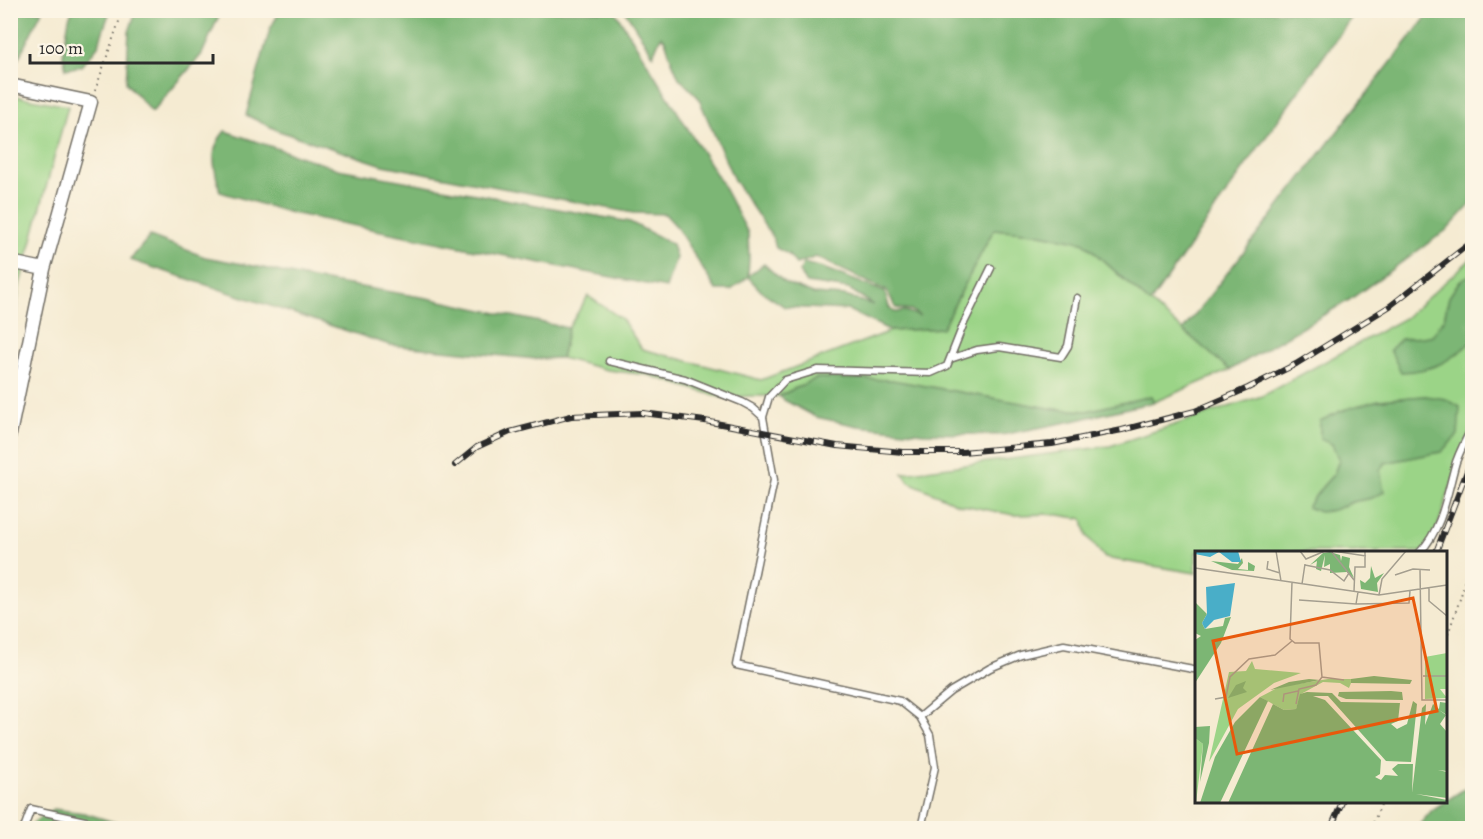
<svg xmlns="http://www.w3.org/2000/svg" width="1483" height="839" viewBox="0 0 1483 839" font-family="Alegreya,serif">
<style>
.green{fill:#9bd487;stroke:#638059;stroke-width:1.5;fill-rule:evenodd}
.forest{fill:#7cb674;stroke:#547050;stroke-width:1.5}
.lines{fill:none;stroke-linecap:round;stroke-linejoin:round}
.lane-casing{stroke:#726e65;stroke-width:9}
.street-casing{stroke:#726e65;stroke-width:15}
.path{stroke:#726e65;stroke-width:2;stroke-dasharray:1.5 4.5;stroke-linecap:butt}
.lane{stroke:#fff;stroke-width:6}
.street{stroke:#fff;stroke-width:12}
.rail-casing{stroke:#2b2b2b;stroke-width:6}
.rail{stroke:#fcf5e5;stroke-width:4;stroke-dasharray:11;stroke-linecap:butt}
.inset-road{fill:none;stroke:#a49e8f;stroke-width:1.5}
.view{fill:#e8590c;fill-opacity:0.15;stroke:#e8590c;stroke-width:3}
.inset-edge{fill:none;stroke:#2b2b2b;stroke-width:3}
</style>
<rect width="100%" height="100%" fill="#fcf5e5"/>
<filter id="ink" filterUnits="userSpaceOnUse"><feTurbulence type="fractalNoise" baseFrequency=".0167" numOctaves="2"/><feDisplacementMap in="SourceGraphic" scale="12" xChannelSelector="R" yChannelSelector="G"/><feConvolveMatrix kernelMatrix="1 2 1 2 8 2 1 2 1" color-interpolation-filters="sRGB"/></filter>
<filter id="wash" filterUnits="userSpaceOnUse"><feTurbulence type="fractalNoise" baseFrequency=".008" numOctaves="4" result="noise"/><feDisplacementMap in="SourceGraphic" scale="24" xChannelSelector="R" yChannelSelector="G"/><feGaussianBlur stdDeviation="1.35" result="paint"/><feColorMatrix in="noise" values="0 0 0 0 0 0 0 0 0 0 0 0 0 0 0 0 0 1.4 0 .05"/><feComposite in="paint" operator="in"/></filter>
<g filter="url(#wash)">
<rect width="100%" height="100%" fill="#f5ebd2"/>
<!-- green -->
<path class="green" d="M11,95L68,106L20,284L11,344Z
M994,229L1035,233L1083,242L1133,288L1230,370L1154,402L1151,396L1087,411L1055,409L892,380L817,378L779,396H750L723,398L648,375L607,370L561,358L568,328L588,296L622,319L642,349L761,380L891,331L942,328Z
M1472,258V274L1459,282L1449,297L1444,319L1432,336L1402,339L1455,356L1472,341V427L1466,442L1429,552H1196V573L1105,558L1087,536L1083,519L1053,514L1014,515L958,504L909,482L903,473L1110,446L1262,396L1405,318ZM1426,396L1411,457L1385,463L1380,470L1372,498C1365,499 1358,500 1353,502C1333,508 1329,517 1308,507L1323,486L1334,474L1339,460L1332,444L1339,411L1378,400Z"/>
<!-- forest -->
<path class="forest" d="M11,10L42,11L18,59L11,57Z
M72,11H110L98,46L82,66L66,69L63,55L69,18Z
M136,11H221L202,54L152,112L126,83L129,32Z
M280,11H615L721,182L748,233L749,258L748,276L764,264L785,283L813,294L845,296L874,305L849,289L807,283L799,272L804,263L823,268L885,292L889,307L895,312L905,311L920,316L911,310L896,308L887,291L816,257L796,264L788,254L776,248L773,238L734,180L698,97L679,78L671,59L665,40L661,36L653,55L625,11H1356L1253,155L1150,303L1083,242L1035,233L994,229L942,328L891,331L848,310L785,307L761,291L748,277L731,290H716L676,226L665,214L633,213L383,165L279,131L246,115L270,29Z
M1431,11H1472V203L1448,229L1349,300L1230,370L1183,330Z
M225,131L338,169L630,222L672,244L676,258L666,288L291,213L220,192C215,169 207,151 225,131Z
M150,236L205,257L259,267L307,278L427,298L568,328L561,358L536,359L390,345L130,260Z
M1472,274V341C1449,362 1433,371 1401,372L1390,350L1401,339L1432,336L1444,319L1449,297L1459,282Z
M817,378L892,380L1055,409L1087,411L1151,396L1154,402L1073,421L1002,435L924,433L858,426L816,417L784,400L779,396Z
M1426,396L1446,399L1460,407L1458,435L1441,452L1385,463L1380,470L1384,492L1372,498L1352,502L1334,510L1319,512L1307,507L1323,486L1334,474L1339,460L1332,444L1320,439V421C1355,402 1388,398 1426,396Z
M1472,784V828H1417L1432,810Z
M53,809L84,813L133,828H32L33,823Z"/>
</g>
<g filter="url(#ink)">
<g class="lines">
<!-- lane casing -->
<g class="lane-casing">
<path id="lane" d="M950,359L977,350L999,347L1061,357L1068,346L1077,298
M609,361L685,379L742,402L753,408L763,417L774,480L736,665L900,701L920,717L930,735L935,767L921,828
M763,417L769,397L785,380L818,370L931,373L947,366L964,323L991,268
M1420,552C1443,528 1447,493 1456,462C1460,451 1466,439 1472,428
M920,717L951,691L990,668L1021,655L1064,645L1193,669H1196
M24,828L31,809L116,828"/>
</g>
<!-- street casing -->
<g class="street-casing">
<path id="street" d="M10,85L91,102L44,269L10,434
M10,262L44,269"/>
</g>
<!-- path -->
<path class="path" d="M95,91L123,10
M1446,640L1461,596L1472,547
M1371,828L1382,802"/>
<!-- lane -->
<use href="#lane" class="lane"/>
<!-- street -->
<use href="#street" class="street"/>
<!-- rail casing -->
<g class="rail-casing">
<path id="rail" d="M455,465L477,447L510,432L571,416L643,413L705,421L837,446L903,452H962L1052,444L1122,430L1195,411L1248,388L1296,364L1390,306L1469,244L1472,239
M1436,552L1472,458
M1331,828L1342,802"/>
</g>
<!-- rail -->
<use href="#rail" class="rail"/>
</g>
</g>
<!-- overview -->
<g transform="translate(1195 551)">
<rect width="252" height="252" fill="#f5ebd2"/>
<path d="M252,102V138H245L252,147L230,148V106ZM57,110L60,118L106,122L79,132L43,158L14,211L34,121L51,120ZM133,128H156V132L154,137L145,132L128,131L106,143L101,158L89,159L65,146L84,136ZM0,187L8,193L1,252H0Z" fill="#9bd487"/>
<path d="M135,1L145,4L146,10L147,5L155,7L154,16L159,27L152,21L135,22V13L129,16L130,4L126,20L121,18L122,10L115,14L128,2ZM47,7L48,12L43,18L53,19V11L60,15L59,20L37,19L16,10L43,13ZM176,15L180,27L189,22L182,32L183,41L166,38L165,29L170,32L175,27ZM0,51L12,63L7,72L10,78L28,75L30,67L36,66L26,92L0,132V89L6,85L0,82ZM179,125L217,129L215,133L156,132V128ZM114,128L125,129L75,139L94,131ZM51,130L48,137L52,141L33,147L41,134ZM196,140L207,141L208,149L151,148L143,145L144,141ZM112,141L137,142L146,151L205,152L203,170L196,173L202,178L212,173L218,150L222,153L216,211L191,210L133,145H118L130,149L186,209L185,223L180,226L186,229L190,224L203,225L197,218L203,213H218L217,242L227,157L231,153L230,174L238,153L244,158L245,151L252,152V164L244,159L251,164L245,173L252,181V220L243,219L252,221V247L221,243L252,249V252H33L78,153L89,159L101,158L105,143ZM65,146L73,150L25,252H5L20,206L40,171ZM15,175L14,192L5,231L8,193L0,187V176Z" fill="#7cb674"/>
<path d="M0,0H43L46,11H37L24,1L15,6L0,3ZM40,32L35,65L19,69L10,78L7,72L12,63L11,36Z" fill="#49aec8"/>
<path class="inset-road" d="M81,0L86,30M105,0L111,8L130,0M136,0L159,29M138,0L171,5M73,10L72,18L85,22M110,14L135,19L149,30L154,22M0,17L184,44L252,34M225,19L227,149H252M200,24L218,18L235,19M97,31L95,88L100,92H124L127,126L149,129M107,33L110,13M234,37V50L252,65M159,40L160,16H170V0M184,44L187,28L211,0M104,49L161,53L163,41M161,53L214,52L215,40M228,125H252M20,148L31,146L35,126L54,108L80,104L97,90M88,151L89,143L103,140M101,153L104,138L121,134L127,126"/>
<path class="view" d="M218,47L242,160L42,203L18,90Z"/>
<rect width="252" height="252" class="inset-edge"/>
</g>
<!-- margin -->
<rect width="1483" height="839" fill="none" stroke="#fcf5e5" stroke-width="36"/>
<!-- scale -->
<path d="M30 54v9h183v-9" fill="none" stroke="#2b2b2b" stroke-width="3"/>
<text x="39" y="54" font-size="18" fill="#2b2b2b" stroke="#fcf5e5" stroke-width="4.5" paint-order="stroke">100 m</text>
</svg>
